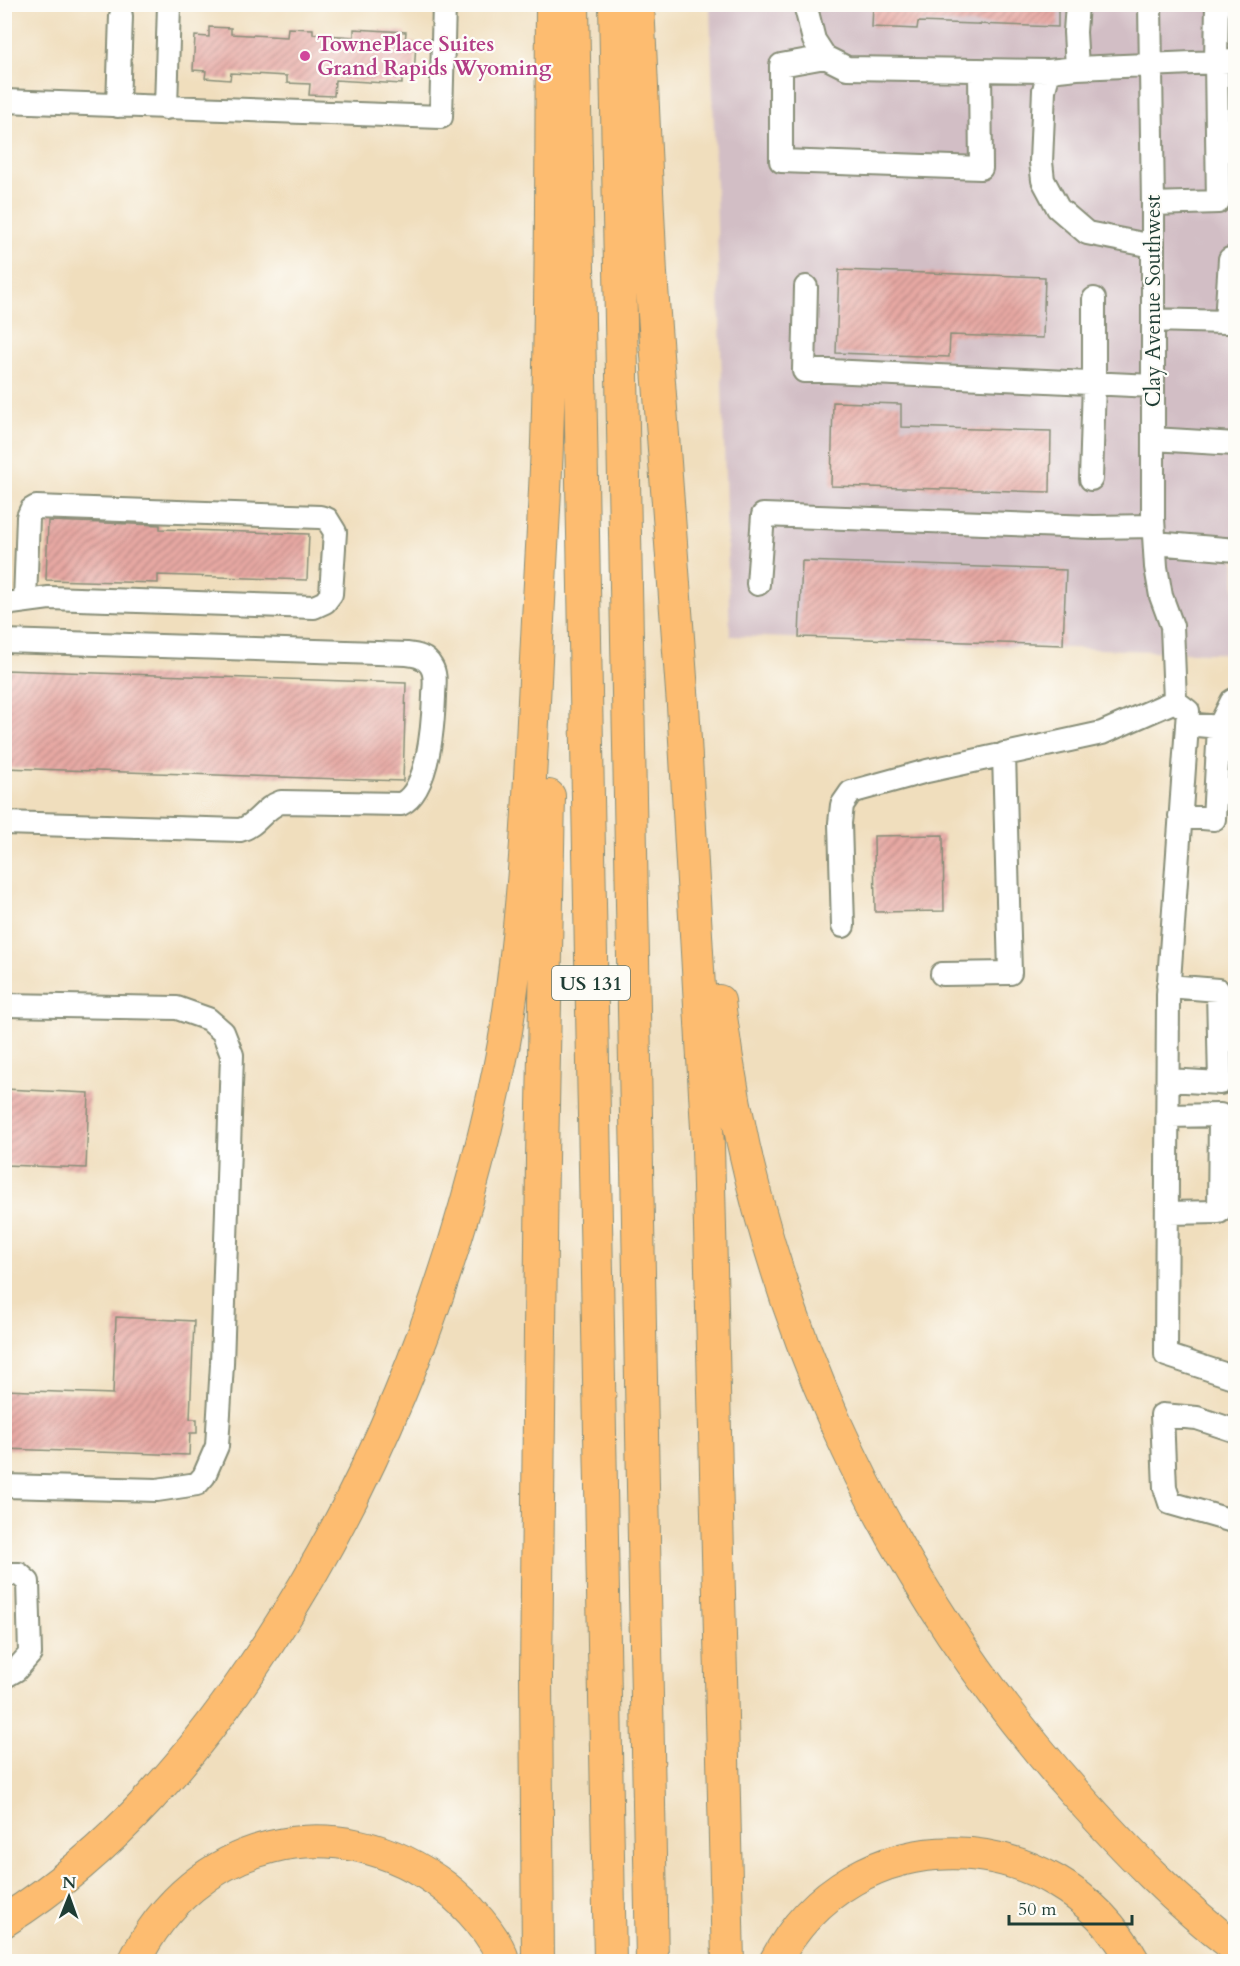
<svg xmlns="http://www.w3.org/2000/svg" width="1240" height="1966" viewBox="0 0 1240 1966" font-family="Cardo,serif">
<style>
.industrial{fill:#d2bec5}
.building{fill:url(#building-hatch)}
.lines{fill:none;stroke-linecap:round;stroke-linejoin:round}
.minor-casing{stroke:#888e78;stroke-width:26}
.highway-casing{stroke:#888e78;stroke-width:34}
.minor{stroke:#fff;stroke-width:22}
.highway{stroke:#fdbc6f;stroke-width:32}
.hotel-dot{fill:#d1479c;stroke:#fdfcf7;stroke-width:2}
.labels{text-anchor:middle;stroke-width:4.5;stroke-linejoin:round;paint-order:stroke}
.shield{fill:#fdfcf7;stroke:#62766e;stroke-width:1.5}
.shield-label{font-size:20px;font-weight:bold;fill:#1f3d34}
.hotel-label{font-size:21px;font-weight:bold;fill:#b23c85;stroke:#fdfcf7;text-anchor:start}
.street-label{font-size:21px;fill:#1f3d34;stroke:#fdfcf7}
</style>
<defs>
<pattern id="building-hatch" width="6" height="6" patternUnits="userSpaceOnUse" patternTransform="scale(1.5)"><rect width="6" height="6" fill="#e7a8a3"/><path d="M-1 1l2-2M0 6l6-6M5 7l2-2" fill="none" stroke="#bb8a86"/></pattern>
</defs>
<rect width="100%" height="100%" fill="#fdfcf7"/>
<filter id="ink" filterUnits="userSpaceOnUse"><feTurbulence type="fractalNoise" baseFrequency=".0167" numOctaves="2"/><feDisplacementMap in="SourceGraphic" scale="12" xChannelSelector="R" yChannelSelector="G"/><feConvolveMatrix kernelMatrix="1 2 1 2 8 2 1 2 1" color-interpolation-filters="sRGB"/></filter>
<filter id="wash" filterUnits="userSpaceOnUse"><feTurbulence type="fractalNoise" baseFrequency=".008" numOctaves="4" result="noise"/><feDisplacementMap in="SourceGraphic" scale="24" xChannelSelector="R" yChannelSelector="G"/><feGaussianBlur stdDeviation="1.35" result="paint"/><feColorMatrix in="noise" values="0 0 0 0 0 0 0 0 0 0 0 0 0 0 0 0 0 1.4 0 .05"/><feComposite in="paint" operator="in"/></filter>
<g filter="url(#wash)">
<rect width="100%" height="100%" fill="#f0debd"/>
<!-- industrial -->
<path class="industrial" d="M710,5H1235V654L730,636Z"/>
<g id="blocks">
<!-- building -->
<path class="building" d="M873,4H1058V27L918,22L917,29L872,27Z
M209,27L231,28V34L287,37L288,28L313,29V34L354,37V29L406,32L405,42H416L414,76H402V84L335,80L334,96L309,95L310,84L287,83V76L231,73L230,80L205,78L206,71L193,70L195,36L209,37Z
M839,270L1045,277L1043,338L950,335L949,357L836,353Z
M833,402L901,404V427L1051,431L1050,492L831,486Z
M48,521L160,525V529L309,534L307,580L158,575V583L46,580Z
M802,561L1066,570L1063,645L799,637Z
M4,670L406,683L403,781L4,768Z
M943,835L944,911L875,912L874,836Z
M4,1089L89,1093L86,1168L4,1165Z
M116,1317L194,1321L190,1419H197V1433H190L189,1455L4,1449V1390L113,1394Z"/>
</g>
</g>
<g filter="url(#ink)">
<use href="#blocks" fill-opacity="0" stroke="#888e78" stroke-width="1.5"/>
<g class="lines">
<!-- minor casing -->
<g class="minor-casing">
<path id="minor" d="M805,4L814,40L825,57L847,68L1049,71
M1217,4L1216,62L1236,61
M825,57L781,65V161L981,168L980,72
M1077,68L1075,32L1077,4
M4,101L441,117L444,4
M118,106L121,16
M166,108L169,4
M1153,246L1087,233L1058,208L1043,180L1041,162L1044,90L1049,71L1077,68L1216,62L1218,202L1153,204
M806,287L804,371H829L1153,386
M1153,320L1226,322L1230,259
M1153,439L1236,444
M1091,479L1094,383V299
M1155,543L1236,550
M758,584L763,515L1093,527L1153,526
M4,604L49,598L314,607L325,602L331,594L335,532L327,519L320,517L36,507L31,510L28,517L25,601
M4,641L407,654C417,655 426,657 431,666C437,675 434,687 434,697C433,724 429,791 401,804L281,802C263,808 257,826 240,830L4,823
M1175,701L1188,711L1168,995L1166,1355L1236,1378
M1219,727L1232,701L1236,699
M1180,816L1214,819L1219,727L1187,724
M843,926L840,823L842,805L851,792L927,771L1102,733L1175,701L1172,626L1161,596L1156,567L1153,519V204L1150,4
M942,974L1010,973L1004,754
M4,1005L177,1008L208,1019L223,1032L232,1055L222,1364L217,1446L204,1476L197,1484L157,1490L4,1486
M1168,1080L1220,1083L1218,990L1168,986
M1167,1213L1219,1212L1220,1115L1168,1116
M1236,1431L1197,1418L1162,1415L1165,1488L1170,1503L1236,1522
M4,1574H19L28,1582L30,1654L16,1670L4,1677"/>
</g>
<!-- highway casing -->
<g class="highway-casing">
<path id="highway" d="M573,4L610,1962
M615,4L652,1962
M638,4L651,274L683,705L708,1146L728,1962
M719,1001C754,1296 878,1572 1076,1794C1125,1849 1177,1903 1236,1948
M4,1921C114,1852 198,1751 268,1644C371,1487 443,1309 486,1127C494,1093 502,1059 507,1025C527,891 531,755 538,620C541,561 545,502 547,443C552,297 551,150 552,4
M134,1962C193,1839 337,1803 445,1887C466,1903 496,1936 504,1962
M538,1962L536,1674L542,1159L549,796
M775,1962C852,1815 1055,1819 1134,1962"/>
</g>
<!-- minor -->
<use href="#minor" class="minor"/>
<!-- highway -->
<use href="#highway" class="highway"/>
</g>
</g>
<!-- markers -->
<circle class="hotel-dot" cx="305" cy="56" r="6"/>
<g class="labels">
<!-- shield labels -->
<rect class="shield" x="552" y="966" width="78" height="34" rx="4.5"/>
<g class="shield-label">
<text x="591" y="990">US 131</text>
</g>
<!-- hotel labels -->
<g class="hotel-label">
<text x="317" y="51">TownePlace Suites<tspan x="317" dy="24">Grand Rapids Wyoming</tspan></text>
</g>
<!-- street labels -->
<g class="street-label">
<text transform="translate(1153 301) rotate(-90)" y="7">Clay Avenue Southwest</text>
</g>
</g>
<!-- margin -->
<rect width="1240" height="1966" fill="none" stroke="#fdfcf7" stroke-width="24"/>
<!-- north arrow -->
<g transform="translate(69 1897) rotate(1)" stroke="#fdfcf7" stroke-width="4.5" paint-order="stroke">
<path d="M0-4.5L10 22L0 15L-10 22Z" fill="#1f3d34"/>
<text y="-9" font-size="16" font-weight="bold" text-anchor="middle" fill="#1f3d34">N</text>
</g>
<!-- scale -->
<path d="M1009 1915v9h123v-9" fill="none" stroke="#1f3d34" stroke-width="3"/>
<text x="1018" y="1915" font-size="18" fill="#1f3d34" stroke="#fdfcf7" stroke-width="4.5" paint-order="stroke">50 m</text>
</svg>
